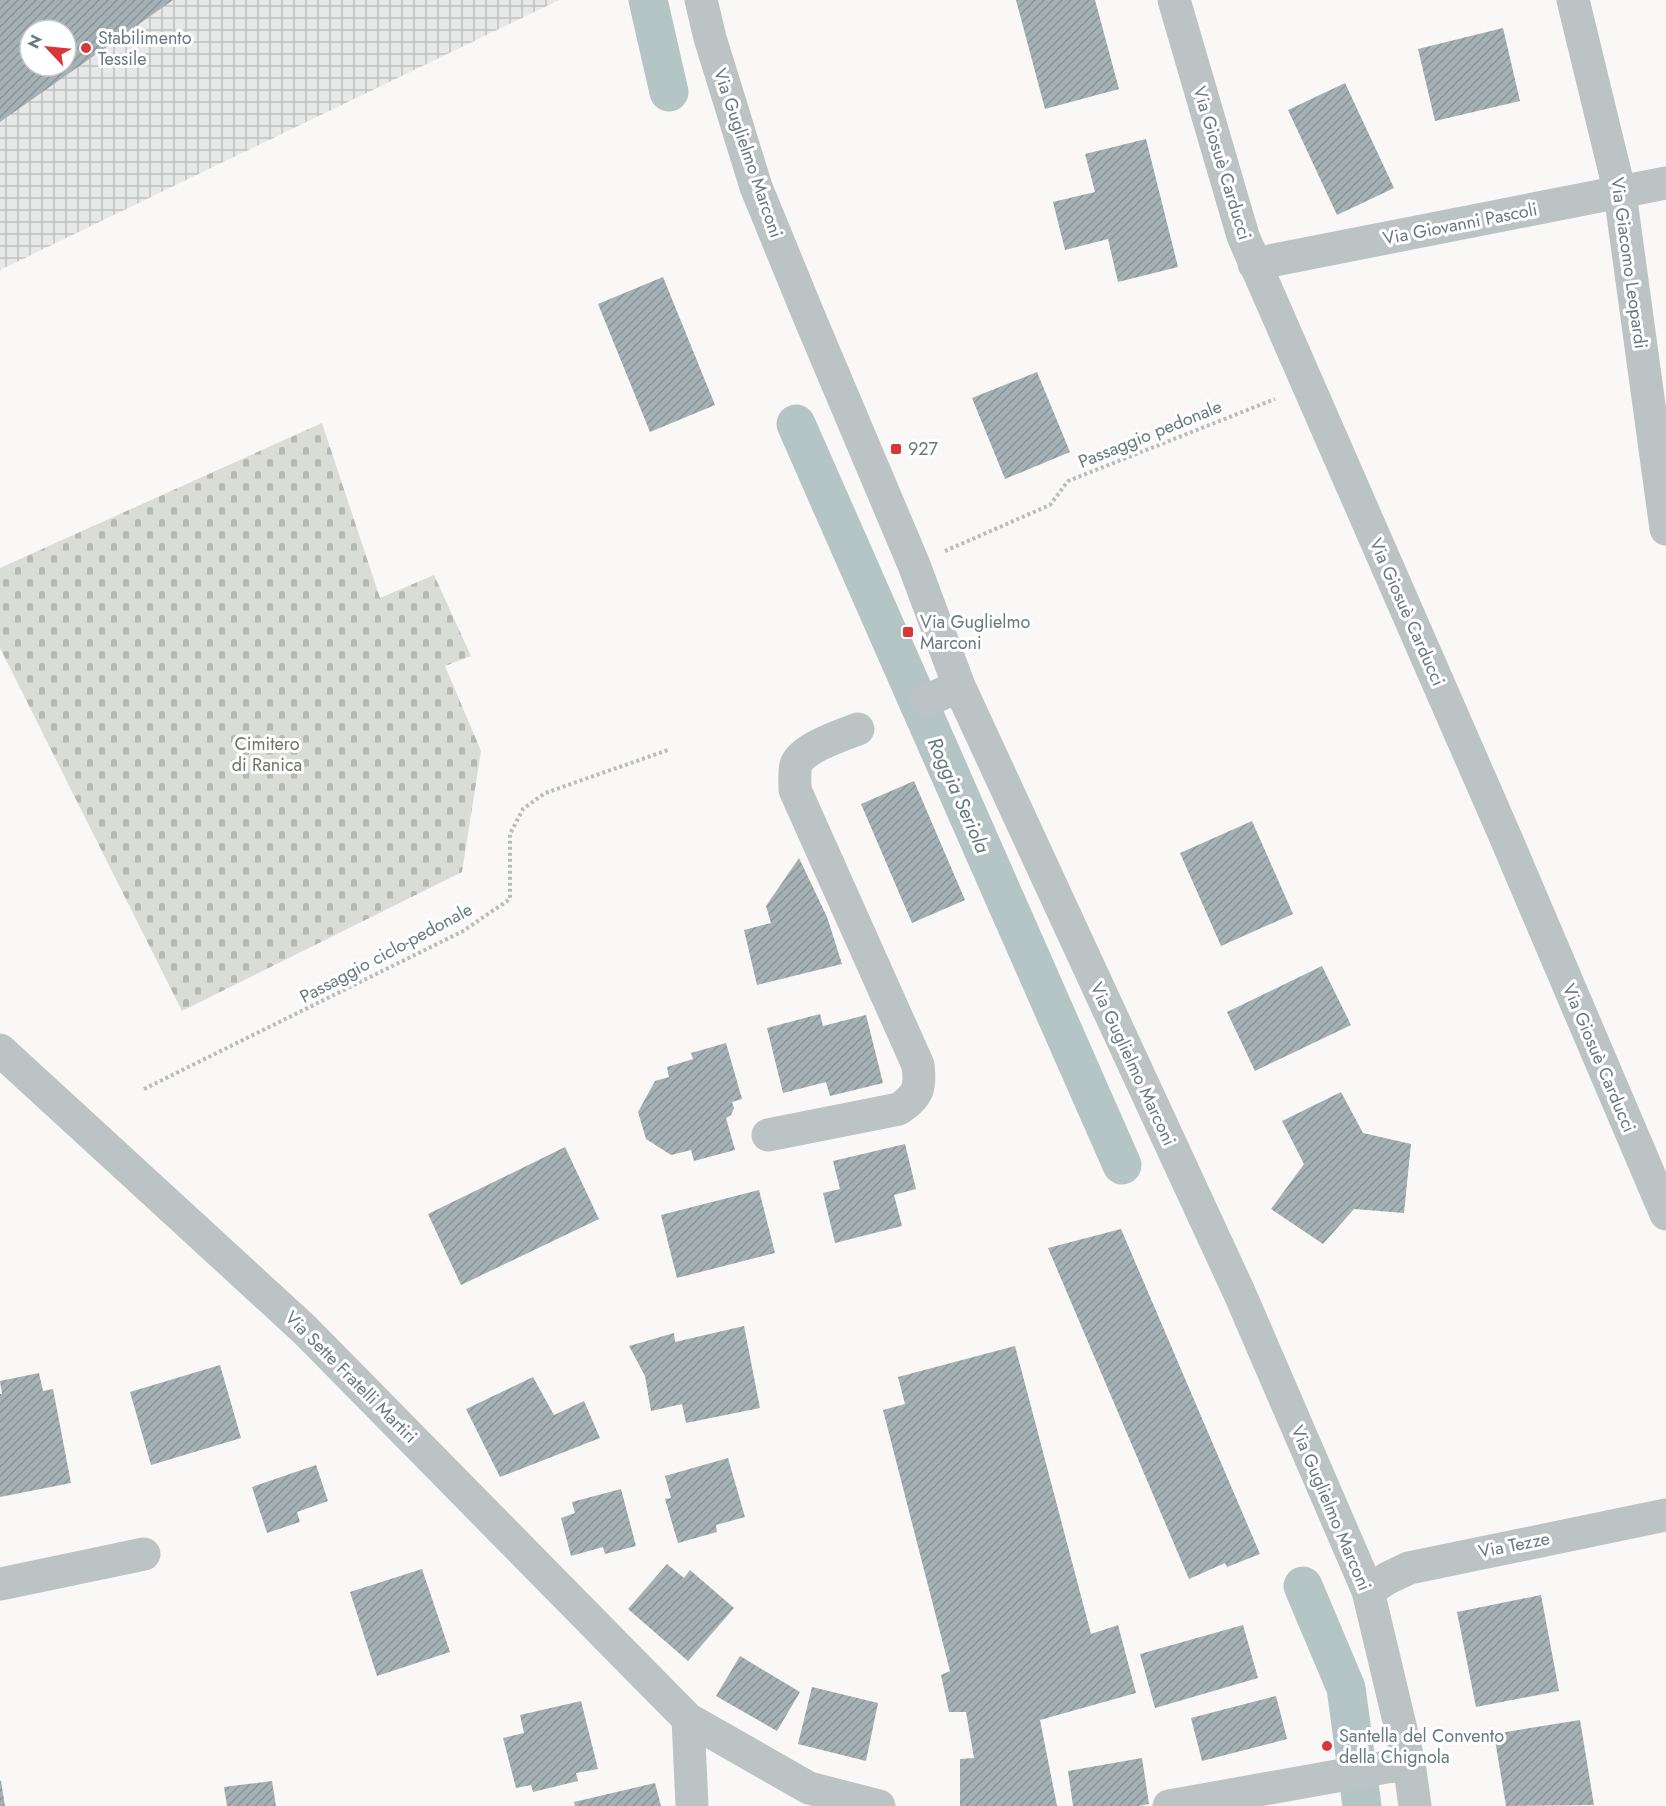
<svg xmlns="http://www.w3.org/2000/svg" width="1666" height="1806" viewBox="0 0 1666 1806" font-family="Jost,sans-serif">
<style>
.industrial{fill:url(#industrial-grid);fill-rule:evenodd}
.cemetery{fill:url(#cemetery-stones)}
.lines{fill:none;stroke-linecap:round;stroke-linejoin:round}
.canal{stroke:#b5c5c6;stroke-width:39}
.building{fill:url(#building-hatch);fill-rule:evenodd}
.path{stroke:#b7bcbd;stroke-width:4;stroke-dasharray:3 3;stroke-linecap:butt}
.minor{stroke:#bcc3c5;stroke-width:33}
.poi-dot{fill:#da3637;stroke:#fff;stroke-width:2}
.labels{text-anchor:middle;stroke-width:6;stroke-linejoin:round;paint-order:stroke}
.poi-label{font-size:18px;fill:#667a80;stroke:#fff;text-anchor:start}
.street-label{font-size:18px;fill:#667a80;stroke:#fff}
.park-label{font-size:18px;fill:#6c7864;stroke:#fff}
.water-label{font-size:20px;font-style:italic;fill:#60797a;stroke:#fff}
</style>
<defs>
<pattern id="industrial-grid" width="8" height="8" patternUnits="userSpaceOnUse" patternTransform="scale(1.5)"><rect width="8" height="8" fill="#e7e8e8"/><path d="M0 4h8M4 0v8" fill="none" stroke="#bfc1c1"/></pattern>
<pattern id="cemetery-stones" width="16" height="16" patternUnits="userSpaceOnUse" patternTransform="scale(1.5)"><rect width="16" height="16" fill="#daddd6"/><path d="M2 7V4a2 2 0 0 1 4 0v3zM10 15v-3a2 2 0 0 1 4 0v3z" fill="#b5b8b3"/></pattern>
<pattern id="building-hatch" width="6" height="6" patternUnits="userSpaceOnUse" patternTransform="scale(1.5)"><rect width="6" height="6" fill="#a5b1b4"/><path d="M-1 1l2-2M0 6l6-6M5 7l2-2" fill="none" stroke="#8a9598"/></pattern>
</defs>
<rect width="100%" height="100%" fill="#f9f8f7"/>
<!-- industrial -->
<path class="industrial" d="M0,0H559L0,270ZM30,30H66V66H30Z"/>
<!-- cemetery -->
<path class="cemetery" d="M322,423L380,598L434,575L471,656L445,666L481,751L462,872L182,1011L0,648V568Z"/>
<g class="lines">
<!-- canal -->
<path class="canal" d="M648,0L669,92
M796,424L1122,1165
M1303,1586L1346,1688L1362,1806"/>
</g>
<!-- building -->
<path class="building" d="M0,0H173L0,122ZM30,30H66V66H30Z
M1016,0H1095L1119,89L1045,109Z
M1503,28L1520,101L1435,121L1418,49Z
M1345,83L1394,188L1337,215L1288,110Z
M1146,139L1178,267L1118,282L1108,239L1065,250L1053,202L1095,192L1085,154Z
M663,277L715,405L650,432L598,304Z
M1037,372L1070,452L1005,479L972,398Z
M914,781L965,900L912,923L861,804Z
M1252,821L1293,914L1221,946L1180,853Z
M799,858L827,917L842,964L757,985L744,930L771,923L766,906Z
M1322,966L1351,1025L1255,1071L1227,1012Z
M820,1014L823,1026L866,1015L883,1083L830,1096L826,1082L783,1093L767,1028Z
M726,1043L742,1099L732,1102L734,1108L731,1115L726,1118L735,1150L694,1161L691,1150L671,1155L646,1139L638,1112L655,1081L669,1077L667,1067L693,1059L691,1053Z
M1341,1092L1363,1133L1411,1144L1404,1213L1354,1209L1323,1244L1271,1209L1304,1164L1282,1121Z
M905,1144L916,1189L894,1195L902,1226L835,1243L823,1193L840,1189L833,1161Z
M565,1147L599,1219L461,1285L428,1214Z
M759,1190L775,1253L677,1278L661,1215Z
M1121,1229L1260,1554L1227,1567L1225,1563L1189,1579L1048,1248Z
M744,1326L760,1408L686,1423L682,1404L651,1411L645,1376L629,1346L674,1333L675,1342Z
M1015,1346L1091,1634L1118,1625L1136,1693L1040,1720L1057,1806H960V1759L974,1758L966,1712H949L941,1675L950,1671L883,1410L905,1404L898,1377Z
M220,1365L241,1438L151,1465L130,1392Z
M39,1373L43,1391L53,1389L71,1483L0,1497V1394H2L0,1381Z
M533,1377L554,1415L584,1401L600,1438L500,1477L466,1409Z
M728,1458L745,1517L716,1525L717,1532L678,1543L665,1499L671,1498L665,1476Z
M316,1465L328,1501L297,1512L300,1522L267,1533L252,1487Z
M621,1489L636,1546L605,1554L603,1547L571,1556L561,1518L575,1513L572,1502Z
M667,1564L684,1578L690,1570L734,1608L688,1661L628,1609Z
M422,1569L450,1652L377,1676L350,1592Z
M1541,1595L1559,1691L1476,1707L1457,1612Z
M1243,1625L1258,1678L1155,1708L1140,1654Z
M740,1656L800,1692L777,1731L716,1696Z
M812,1687L878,1703L866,1761L798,1744Z
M1276,1696L1287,1739L1202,1761L1191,1718Z
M581,1701L598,1769L576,1773L578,1781L533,1792L531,1785L516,1788L503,1738L524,1733L520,1715Z
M1580,1720L1594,1805L1506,1806L1494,1734Z
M1142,1758L1149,1804L1139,1806H1073L1068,1771Z
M0,1781H1L5,1806H0Z
M272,1781L276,1806H227L224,1787Z
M655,1783L661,1806H575L574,1802Z"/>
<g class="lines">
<!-- path -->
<path class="path" d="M945,551L1050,505L1068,481L1275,399
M144,1089L463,931L510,899V834L523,809L545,793L668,750"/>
<!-- minor -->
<path class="minor" d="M701,0L710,38L756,187L808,314L914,565L959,686L1239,1292L1368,1591L1409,1763L1415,1806
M1174,0L1243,236L1502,829L1666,1214
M1573,0L1620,193L1666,529
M1254,264L1666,183
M926,701L959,686
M0,1050L305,1330L688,1719L809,1788L879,1806
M768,1135L899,1109C918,1096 921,1088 918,1065L795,790C795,782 794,772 796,765C800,749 842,735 858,729
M0,1584L144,1554
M1368,1591L1388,1578L1409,1568L1666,1515
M688,1719L692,1806
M1169,1806L1409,1763"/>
</g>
<!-- markers -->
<g class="poi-dot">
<circle cx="86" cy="48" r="6"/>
<rect x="890" y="443" width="12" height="12" rx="3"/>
<rect x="902" y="626" width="12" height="12" rx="3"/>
<circle cx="1327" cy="1746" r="6"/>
</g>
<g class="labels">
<!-- poi labels -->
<g class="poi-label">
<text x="98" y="44">Stabilimento<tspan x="98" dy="21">Tessile</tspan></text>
<text x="908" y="455">927</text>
<text x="920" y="628">Via Guglielmo<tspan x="920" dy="21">Marconi</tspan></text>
<text x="1339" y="1742">Santella del Convento<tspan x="1339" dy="21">della Chignola</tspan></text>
</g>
<!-- street labels -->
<g class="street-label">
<text transform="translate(748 153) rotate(71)" y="6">Via Guglielmo Marconi</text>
<text transform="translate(1222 163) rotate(73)" y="6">Via Giosuè Carducci</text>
<text transform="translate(1460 224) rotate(-11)" y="6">Via Giovanni Pascoli</text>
<text transform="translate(1629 263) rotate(82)" y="6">Via Giacomo Leopardi</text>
<text transform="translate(1150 434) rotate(-22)" y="6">Passaggio pedonale</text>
<text transform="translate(1407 612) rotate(66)" y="6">Via Giosuè Carducci</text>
<text transform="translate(386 953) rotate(-28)" y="6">Passaggio ciclo-pedonale</text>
<text transform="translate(1599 1058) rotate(67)" y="6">Via Giosuè Carducci</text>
<text transform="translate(1133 1064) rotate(65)" y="6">Via Guglielmo Marconi</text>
<text transform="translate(351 1377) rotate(45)" y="6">Via Sette Fratelli Martiri</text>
<text transform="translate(1331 1508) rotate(67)" y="6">Via Guglielmo Marconi</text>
<text transform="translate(1514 1545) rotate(-11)" y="6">Via Tezze</text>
</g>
<!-- park labels -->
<g class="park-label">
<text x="267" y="750">Cimitero<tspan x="267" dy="21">di Ranica</tspan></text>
</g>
<!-- water labels -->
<g class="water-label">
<text transform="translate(959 795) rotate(66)" y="7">Roggia Seriola</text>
</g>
</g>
<!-- north arrow -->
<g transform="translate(48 48) rotate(296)"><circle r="28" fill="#ffffff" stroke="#c2cacc" stroke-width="1.5"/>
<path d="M0-4.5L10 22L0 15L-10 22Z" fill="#da3637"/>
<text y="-9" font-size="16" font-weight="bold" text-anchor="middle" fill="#667a80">N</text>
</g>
</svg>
